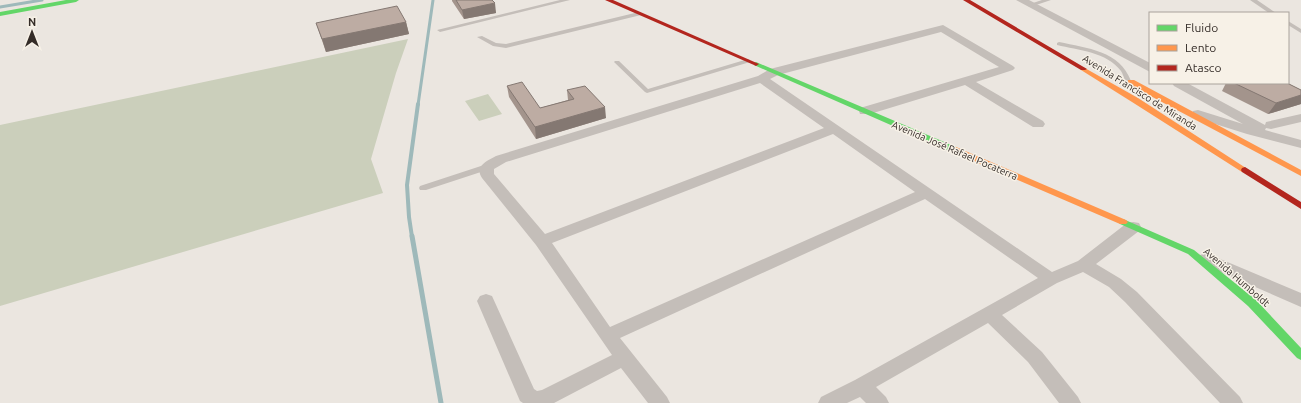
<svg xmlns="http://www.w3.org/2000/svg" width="1301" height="403" viewBox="0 0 1301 403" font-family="Ubuntu,sans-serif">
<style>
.green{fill:#cbcfbb}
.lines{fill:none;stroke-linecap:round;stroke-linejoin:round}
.stream-far2{stroke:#9eb9ba;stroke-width:3}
.stream-far1{stroke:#9eb9ba;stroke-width:4}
.stream{stroke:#9eb9ba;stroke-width:5}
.lane{fill:#c4beb9;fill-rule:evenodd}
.street{fill:#c4beb9;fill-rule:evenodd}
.fast{fill:#63d668;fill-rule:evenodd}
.slow{fill:#ff974d;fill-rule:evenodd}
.jam{fill:#b3261e;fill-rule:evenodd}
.wall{fill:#a3948c}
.shaded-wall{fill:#847872}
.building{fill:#bdaca3;stroke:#847872}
.labels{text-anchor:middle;stroke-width:3;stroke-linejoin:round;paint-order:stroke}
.street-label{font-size:10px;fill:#342c28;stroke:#f7f1e7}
</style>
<rect width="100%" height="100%" fill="#ebe6e0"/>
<!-- green -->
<path class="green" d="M408,39L396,73L371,159L383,193L0,306V125Z
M488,94L502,114L479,121L465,101Z"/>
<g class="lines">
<!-- stream-far2 -->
<path class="stream-far2" d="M0,7L42,0
M418,105L433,0"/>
<!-- stream-far1 -->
<path class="stream-far1" d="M412,237L409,217L407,185L418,104"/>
<!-- stream -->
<path class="stream" d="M412,236L441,403"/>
<!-- lane -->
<path class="lane" d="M560,0H570L440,32L437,30Z
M1042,0H1051L1030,7L1027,5Z
M1250,0H1257L1276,13H1269Z
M639,12L641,13V15L506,48L493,46L477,37L482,36L496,43L506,44Z
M1288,21L1301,29V33L1288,25Z
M1059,42C1087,48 1120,51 1131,81L1130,82H1126C1124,79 1123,74 1121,71C1107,52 1078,50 1057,45V43Z
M748,59L750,60V62L647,93L645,92L614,62L615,61H619L648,89Z
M484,165H487L491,167L490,169L426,190H420L419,188L420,186Z"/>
<!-- street -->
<path class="street" d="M1016,0H1029L1150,63V72Z
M943,25L1013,66L1015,68L1013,70L976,82L1043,121L1045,124L1043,127H1033L965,85L870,114H860L859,111L860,108L999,67L941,32L778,75L770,79L1052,272L1078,261L1127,223L1133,222L1139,223L1141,227L1139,231L1096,264L1121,279L1137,292L1240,397L1243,403H1220L1125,302L1109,287L1083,272L1057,283L1002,315L1042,352L1078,397L1081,403H1059L1028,362L988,323L876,387L886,397L889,403H866L860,397L847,403H818L821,397L855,380L1038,278L925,199L620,338L667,397L670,403H648L621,368L554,403H523L520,401L477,301L480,296L486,294L492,296L534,389L537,391L542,390L612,355L536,245L482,178C474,166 487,161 496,156L758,76L770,69ZM760,83L824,128L545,234L494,174V169L506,162ZM833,134L915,192L610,327L552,243Z
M1172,83H1187L1265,125L1266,122L1301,114V122L1271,129L1266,128L1265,130L1301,140V148L1247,134L1193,117L1192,114L1193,111L1198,110L1243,124L1174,86Z
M1206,253L1301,293V307L1200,263L1198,259L1200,255Z"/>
<!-- fast -->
<path class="fast" d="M66,0H79L76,2L0,16V12Z
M756,62L956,147L957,149L956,151H950L754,65V63Z
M1123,219L1194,250L1256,300L1301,348V360L1297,358L1248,306L1188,254L1120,224L1118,222L1120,220Z"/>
<!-- slow -->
<path class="slow" d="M1083,67L1138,98L1249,170L1248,172H1242L1132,102L1081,70V68Z
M1128,80H1134L1301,170V176L1128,84Z
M950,147H956L1126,220L1128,222L1126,224H1120L950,151L949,149Z"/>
<!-- jam -->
<path class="jam" d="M605,0H613L759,64L756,66L754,65Z
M963,0H970L1087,69L1085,70H1081Z
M1245,167L1301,202V209L1242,172L1241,170L1242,168Z"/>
</g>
<!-- wall -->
<path class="wall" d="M452,0H492L496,13L464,19L452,1Z
M406,22L409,34L326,52L316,23Z
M1226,83H1287L1301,90V104L1268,114L1222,91Z
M507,86L540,108L568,100L567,90L606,118L536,139L509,97Z"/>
<!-- shaded-wall -->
<path class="shaded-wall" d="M495,3L496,13L464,19L462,10Z
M406,22L409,34L326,52L322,39Z
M1301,95V104L1268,114L1276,103Z
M605,107L606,118L536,139L535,127Z"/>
<!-- building -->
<path class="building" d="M456,0H492L495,3L462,10Z
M397,6L406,22L322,39L316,23Z
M522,82L540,108L574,99L567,90L585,86L605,107L535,127L507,86Z
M1234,83H1287L1301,90V95L1276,103Z"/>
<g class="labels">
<!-- street labels -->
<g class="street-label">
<text transform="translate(1140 92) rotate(32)" y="4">Avenida Francisco de Miranda</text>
<text transform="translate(955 150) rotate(23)" y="4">Avenida José Rafael Pocaterra</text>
<text transform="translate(1237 277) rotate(41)" y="4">Avenida Humboldt</text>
</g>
</g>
<!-- legend -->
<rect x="1149" y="12" width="140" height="72" fill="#f7f1e7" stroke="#a9a29b"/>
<rect x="1157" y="25" width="20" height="6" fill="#63d668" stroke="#a9a29b"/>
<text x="1185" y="32" font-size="12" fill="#342c28">Fluido</text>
<rect x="1157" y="45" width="20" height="6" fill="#ff974d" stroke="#a9a29b"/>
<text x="1185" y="52" font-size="12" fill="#342c28">Lento</text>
<rect x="1157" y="65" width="20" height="6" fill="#b3261e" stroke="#a9a29b"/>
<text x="1185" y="72" font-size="12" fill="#342c28">Atasco</text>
<!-- north arrow -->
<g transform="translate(32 32)" stroke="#f7f1e7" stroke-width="3" paint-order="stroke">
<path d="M0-3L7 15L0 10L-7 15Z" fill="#342c28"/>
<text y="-6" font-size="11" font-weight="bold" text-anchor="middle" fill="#342c28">N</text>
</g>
</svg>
